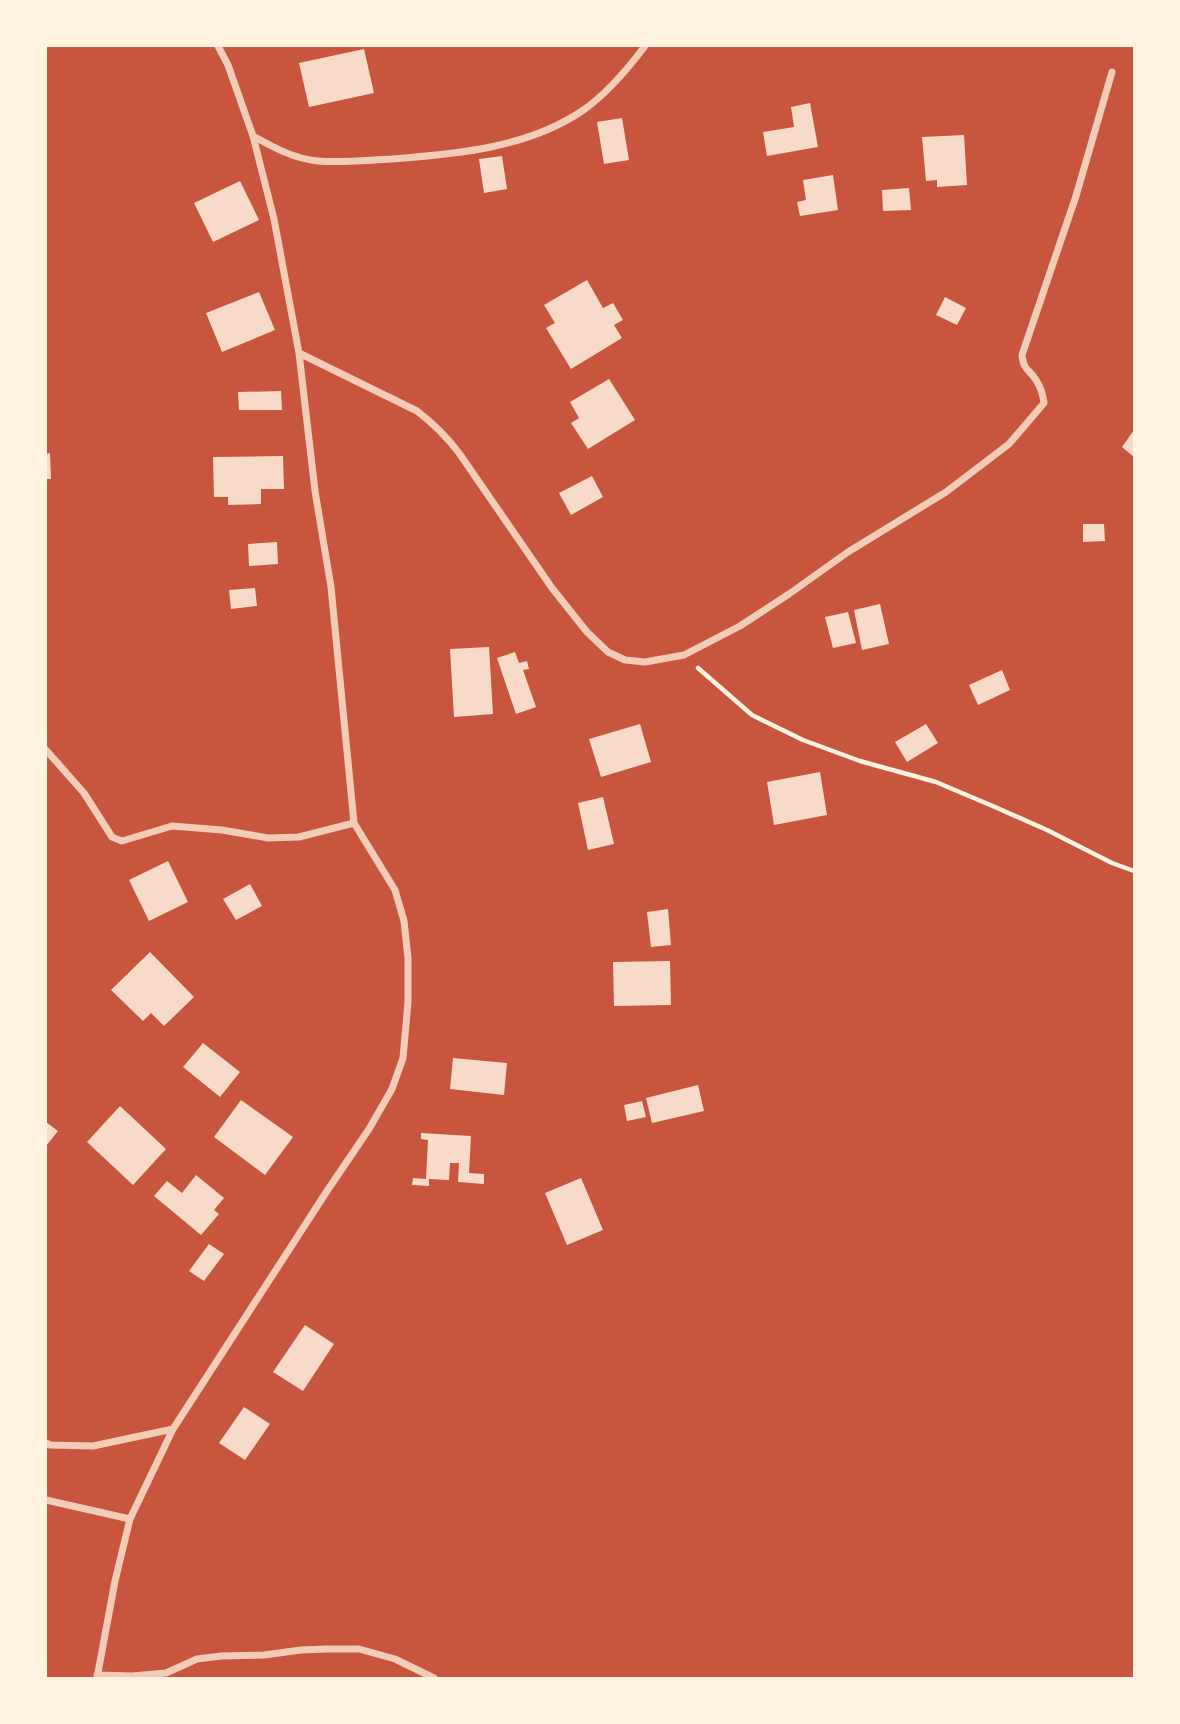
<svg xmlns="http://www.w3.org/2000/svg" width="1180" height="1724" viewBox="0 0 1180 1724" font-family="Manrope,sans-serif">
<style>
.building{fill:#f7dbc8}
.lines{fill:none;stroke-linecap:round;stroke-linejoin:round}
.path{stroke:#fff3e0;stroke-width:4.5}
.minor{stroke:#f1ccb7;stroke-width:7}
</style>
<rect width="100%" height="100%" fill="#c8553d"/>
<!-- building -->
<path class="building" d="M364,49L374,93L309,107L299,63Z
M810,103L818,147L767,156L763,132L794,127L791,107Z
M622,118L629,160L604,164L597,122Z
M964,135L967,185L937,187V180L926,181L922,137Z
M502,156L507,189L484,193L479,159Z
M833,175L838,210L800,216L797,202L806,200L803,180Z
M240,181L259,220L213,242L194,203Z
M909,188L911,210L883,211L882,190Z
M587,280L603,308L613,303L623,320L614,325L622,338L571,369L546,328L555,323L544,305Z
M259,292L275,330L222,352L206,313Z
M945,297L966,308L957,325L936,315Z
M609,379L635,420L588,449L571,423L579,418L570,402Z
M281,391L282,410H239L238,392Z
M1134,430V457L1122,447Z
M50,453L51,479H46V454Z
M283,456L284,489H261V504L228,505V497H214L213,457Z
M592,476L603,497L571,515L559,493Z
M1083,524H1104L1105,541L1083,542Z
M277,542L278,564L249,566L248,544Z
M255,588L257,606L231,609L229,590Z
M880,604L889,644L862,650L854,610Z
M848,612L856,643L833,648L825,617Z
M489,647L493,714L454,717L450,649Z
M515,652L519,663L527,661L529,669L523,670L536,707L516,714L497,658Z
M1002,670L1010,690L978,705L969,685Z
M640,724L651,762L601,777L589,739Z
M926,724L938,743L907,762L895,742Z
M820,772L827,815L774,825L767,782Z
M603,797L614,844L588,850L578,803Z
M168,861L188,902L149,921L129,880Z
M250,884L262,906L236,920L223,899Z
M668,909L671,945L651,947L647,912Z
M150,952L194,997L164,1026L151,1013L143,1021L111,990Z
M670,961L671,1005L614,1006L613,962Z
M203,1043L240,1072L220,1097L183,1067Z
M453,1058L507,1063L504,1095L450,1089Z
M698,1085L704,1111L652,1123L646,1098Z
M241,1100L293,1137L265,1175L214,1137Z
M642,1101L646,1117L627,1121L624,1105Z
M120,1106L166,1149L133,1185L87,1142Z
M46,1122L58,1131L46,1146Z
M421,1133L471,1136L469,1173L484,1174V1184L458,1182L459,1163H450L449,1180L429,1179V1186L412,1185L413,1178L426,1179L428,1140L421,1139Z
M196,1175L224,1198L214,1210L219,1214L201,1235L154,1196L167,1181L182,1193Z
M581,1178L603,1230L567,1245L545,1193Z
M209,1244L224,1254L204,1281L189,1271Z
M305,1325L334,1344L303,1391L273,1372Z
M244,1407L270,1424L245,1460L219,1443Z"/>
<g class="lines">
<!-- path -->
<path class="path" d="M698,668L752,715L803,740L860,761L936,782L995,807L1047,830L1112,863L1134,871"/>
<!-- minor -->
<path class="minor" d="M253,136C273,147 294,159 318,161C342,163 368,160 392,159C457,154 527,148 582,111C607,94 627,70 645,46
M299,353L417,411C434,424 447,437 459,453L552,588L587,632L608,652L625,660L645,662L684,655L740,626L789,594L848,552L946,492L1009,444L1044,403C1043,395 1041,387 1036,380C1029,368 1024,372 1022,355L1076,196L1112,72
M46,750L84,793L112,837L122,841L172,826L222,830L268,838L299,837L354,823
M46,1443L50,1445L93,1446L173,1429
M46,1500L130,1519
M97,1675L132,1676L166,1673L197,1659L221,1656L264,1655L301,1650L327,1649H359L395,1659L434,1678
M97,1678L115,1581L130,1519L173,1429L327,1191L369,1129L392,1089L403,1058L408,1002V958L404,921L395,890L354,823L331,587L315,491L299,353L274,219L253,136L228,65L218,46"/>
</g>
<!-- border -->
<rect width="1180" height="1724" fill="none" stroke="#fff3e0" stroke-width="94"/>
</svg>
